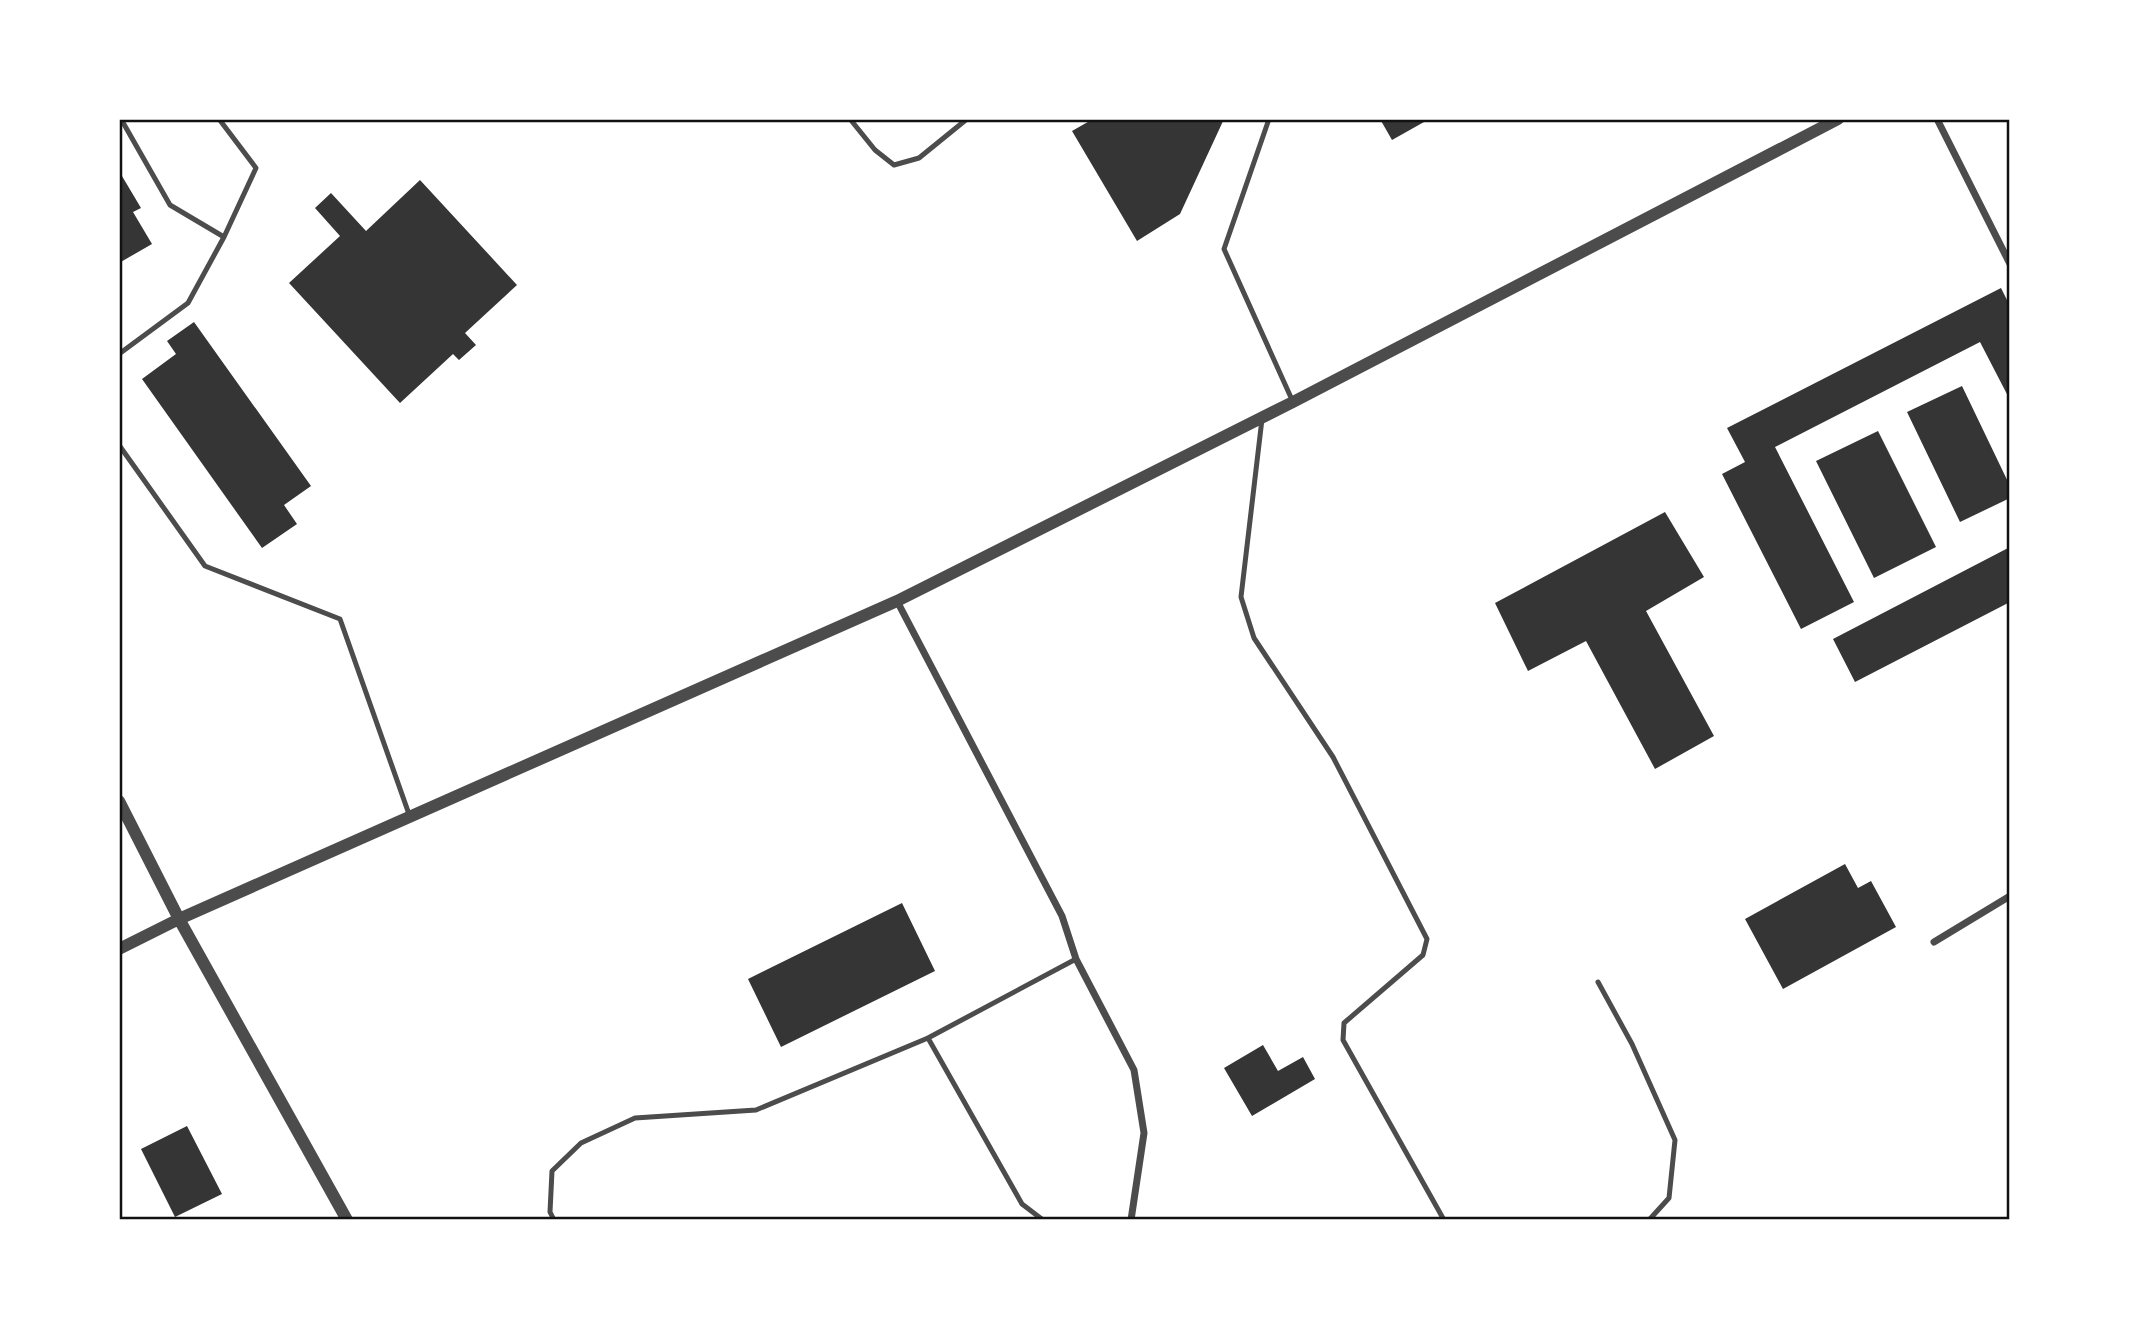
<svg xmlns="http://www.w3.org/2000/svg" width="2129" height="1339" viewBox="0 0 2129 1339" font-family="'Work Sans',sans-serif">
<style>
.building{fill:#353535}
.lines{fill:none;stroke-linecap:round;stroke-linejoin:round}
.service{stroke:#4c4c4c;stroke-width:5}
.minor{stroke:#4c4c4c;stroke-width:7}
.tertiary{stroke:#4c4c4c;stroke-width:12}
.neatline{fill:none;stroke:#111;stroke-width:2.5}
</style>
<rect width="100%" height="100%" fill="#fff"/>
<!-- building -->
<path class="building" d="M1093,119H1224L1180,214L1137,241L1072,131Z
M1380,119H1422L1424,122L1392,140Z
M119,171L141,208L133,212L152,244L119,263Z
M420,180L517,285L465,333L476,345L459,360L453,354L400,403L289,283L340,236L315,208L331,193L366,231Z
M2001,288L2010,306V400L1980,342L1775,447L1854,602L1801,629L1722,474L1745,462L1727,428Z
M194,322L311,486L284,505L297,524L262,548L142,379L176,354L167,341Z
M1962,386L2010,486V498L1960,522L1907,412Z
M1878,431L1936,547L1874,578L1816,461Z
M1665,512L1704,577L1646,611L1714,736L1655,769L1586,641L1528,671L1495,603Z
M2010,547V602L1855,682L1833,639Z
M1845,864L1858,888L1871,881L1896,927L1783,989L1745,919Z
M902,903L935,971L781,1047L748,979Z
M1263,1045L1278,1071L1303,1057L1315,1079L1252,1116L1224,1068Z
M187,1126L222,1194L175,1217L141,1149Z"/>
<g class="lines">
<!-- service -->
<path class="service" d="M121,119L170,205L224,237
M850,119L875,150L894,165L919,158L967,119
M1269,119L1224,249L1293,402
M119,354L188,303L224,237L256,168L219,119
M1262,419L1241,597L1254,638L1333,757L1427,939L1423,955L1344,1023L1343,1040L1444,1220
M119,445L205,566L340,619L410,817
M1598,982L1632,1044L1675,1140L1669,1198L1649,1220
M554,1220L550,1212L552,1171L581,1143L635,1118L756,1110L928,1038
M1043,1220L1022,1204L928,1038L1076,959"/>
<!-- minor -->
<path class="minor" d="M1937,119L2010,264
M897,601L1062,916L1076,959L1134,1070L1144,1133L1131,1220
M1934,942L2010,896"/>
<!-- tertiary -->
<path class="tertiary" d="M119,801L179,919L347,1220
M119,949L179,919L897,601L1293,402L1838,119"/>
</g>
<!-- border -->
<rect width="2129" height="1339" fill="none" stroke="#ffffff" stroke-width="242"/>
<rect x="121" y="121" width="1887" height="1097" class="neatline"/>
</svg>
